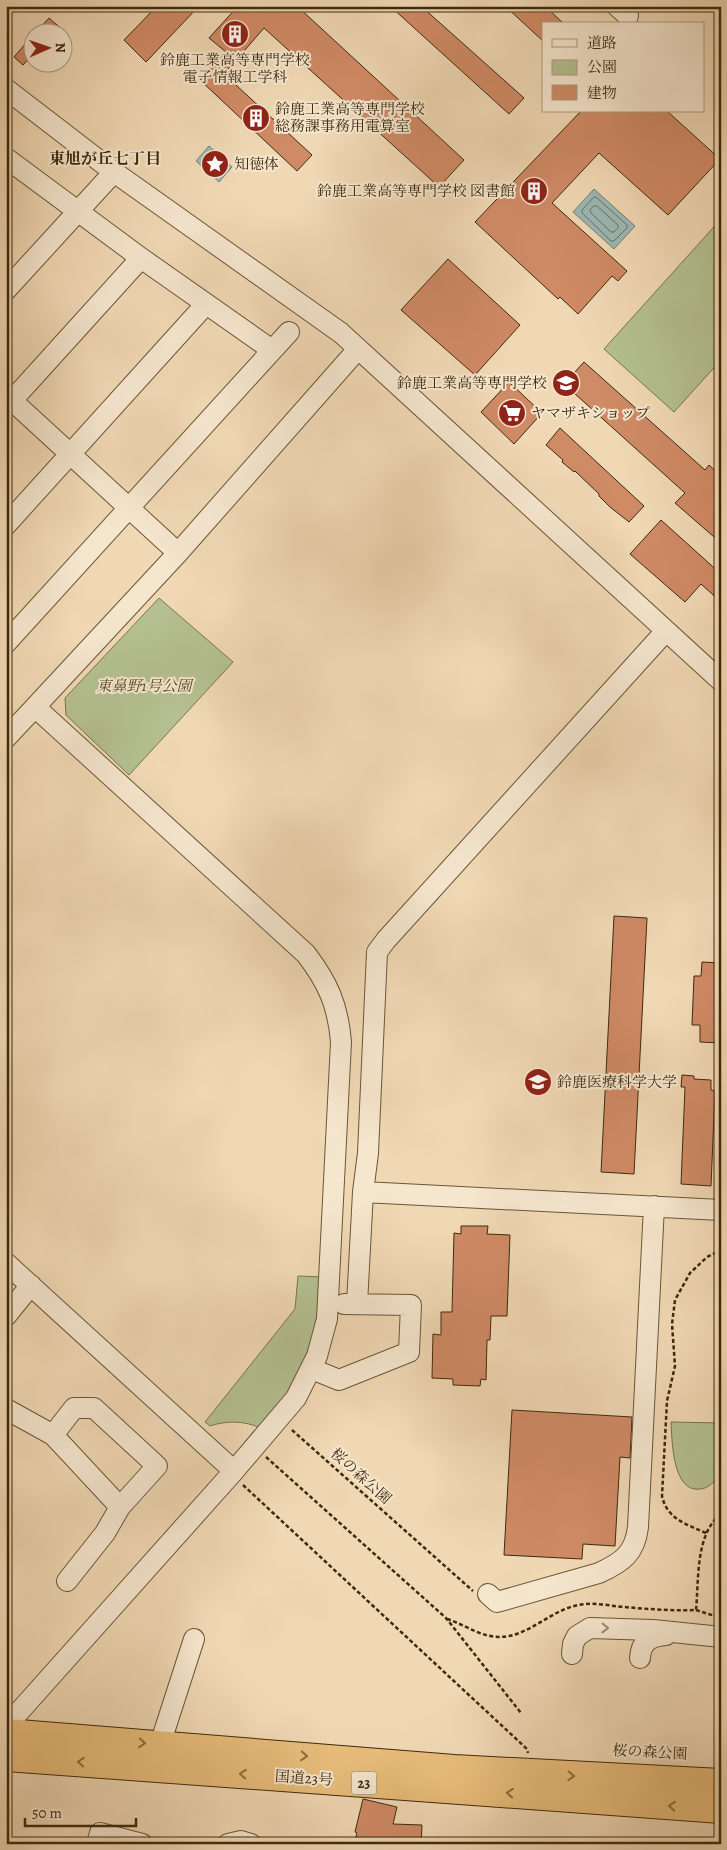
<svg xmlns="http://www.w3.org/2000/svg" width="727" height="1850" viewBox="0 0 727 1850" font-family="Alegreya,'Noto Serif JP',serif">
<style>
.green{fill:#b4c091;stroke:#79754f}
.water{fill:#9bb8b4;stroke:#767f71}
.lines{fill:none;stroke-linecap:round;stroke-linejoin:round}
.shore{stroke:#6c7160;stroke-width:1}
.building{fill:#cf8a66;stroke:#3e2a0d}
.minor-casing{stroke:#6a5637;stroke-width:22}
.highway-casing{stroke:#3e2a0d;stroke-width:30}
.path{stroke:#3e2a0d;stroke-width:2.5;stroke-dasharray:4 2.5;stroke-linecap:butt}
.minor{stroke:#f5e6ce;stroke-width:20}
.highway{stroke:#e8bc7a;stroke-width:28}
.oneway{stroke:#9a886e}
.oneway2{stroke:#8a6c3e}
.labels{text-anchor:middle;stroke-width:4;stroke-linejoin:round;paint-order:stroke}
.shield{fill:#f5e6ce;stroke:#756247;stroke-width:1}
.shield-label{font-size:14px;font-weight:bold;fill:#3e2a0d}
.poi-label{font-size:15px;fill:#3e2a0d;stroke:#f5e6ce;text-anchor:start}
.park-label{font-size:15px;font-style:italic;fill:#564827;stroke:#f5e6ce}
.street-label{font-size:15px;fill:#3e2a0d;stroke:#f5e6ce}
.neighbourhood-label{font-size:16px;font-weight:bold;fill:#3e2a0d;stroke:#f5e6ce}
</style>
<rect width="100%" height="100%" fill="#f0d8b4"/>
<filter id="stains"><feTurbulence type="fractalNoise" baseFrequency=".004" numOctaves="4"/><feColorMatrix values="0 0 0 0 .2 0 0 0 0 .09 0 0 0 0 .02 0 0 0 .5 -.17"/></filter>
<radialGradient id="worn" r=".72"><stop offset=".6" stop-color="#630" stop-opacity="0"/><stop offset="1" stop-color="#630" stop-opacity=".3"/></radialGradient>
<!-- green -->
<path class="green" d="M721,219V360L674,412L604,349Z
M159,598L233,662L129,775L66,715L65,698Z
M298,1276L322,1277L319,1326L297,1382L261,1428C244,1421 228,1420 210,1426L205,1422L295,1309Z
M671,1422L721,1423V1477C714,1481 709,1488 701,1489C672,1494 672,1439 671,1422Z"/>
<!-- water -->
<path class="water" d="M209,146L232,167L219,182L196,161Z
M594,189L635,226L614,249L573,212Z"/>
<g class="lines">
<!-- shore -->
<path class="shore" d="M211,154L224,166L219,173H217L204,162L208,155Z
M596,197L627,225V228L614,241H611L582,213V210L593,198Z
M594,206H597L618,225V228L614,232H611L591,213L590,210Z"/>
</g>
<!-- building -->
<path class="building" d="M157,6H199L146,62L124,40Z
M238,6H297L464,160L439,187L264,28L224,74L312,155L297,171L200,80L226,52L209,38Z
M390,6H421L524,98L509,114Z
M505,6H545L564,24H543V41Z
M49,18L65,32H36Z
M32,36V55L23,65L14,57Z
M581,111H667L720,159L668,215L599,153L552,203L627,271L618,281L612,276L578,314L560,297L558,299L475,222Z
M448,259L520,325L475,375L401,310Z
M584,362L705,470L709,465L721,476V543L675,503L685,493L564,384Z
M509,382L542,413L514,444L481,412Z
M560,428L644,506L629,522L610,507L599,496V494L575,471L574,472L562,462L563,460L546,445Z
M661,520L721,574V602L701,584L685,602L630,554Z
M614,916L647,918L634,1174L601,1172Z
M702,962L721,963V1043L700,1042V1025H692L694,976H701Z
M682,1075L694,1076V1079L711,1080V1090L715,1091L711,1186L681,1184L685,1087H681Z
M461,1226H488L487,1234L510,1235L507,1316H491L490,1340H487L486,1380L481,1379L480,1386L453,1385V1379L432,1378L433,1334L441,1335V1312H452L454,1233L461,1234Z
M512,1410L632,1417L630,1458L620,1457L615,1546L583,1544L582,1559L504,1555Z
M363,1799L397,1807L393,1824L422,1825L421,1844H354L357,1833L355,1832Z"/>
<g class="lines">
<!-- minor casing -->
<g class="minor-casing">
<path id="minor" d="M617,6L628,16
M6,89L114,172L341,333L721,681
M6,158L141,258L272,350
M6,290L114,172
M6,395L178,553
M6,407L141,258
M6,525L206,304
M6,643L289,332
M6,738L35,707
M363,1192L721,1210
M6,1263L234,1471
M357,1304L363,1192L368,1153L377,952L386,940L665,632
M6,1316L31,1285
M312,1369L339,1380L409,1352L411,1305L344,1304
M6,1409L53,1435L120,1507
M53,1435L74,1408H94L157,1466L120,1507L105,1533L67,1581
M488,1594L497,1602L599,1573C623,1562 635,1553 638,1527L654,1206
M572,1654L573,1644L577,1636L590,1628L653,1630L721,1637
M640,1658C641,1641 651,1636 666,1635
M6,1730L18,1713L234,1471L296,1398L317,1356L327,1319L341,1042C338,1005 328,983 306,954L35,707L178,553L358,349
M164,1732L194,1639
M97,1844L100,1833L142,1844
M228,1844L241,1841L251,1844"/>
</g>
<!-- highway casing -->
<g class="highway-casing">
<path id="highway" d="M6,1733L454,1769L721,1783
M6,1757L721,1809"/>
</g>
<!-- path -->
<path class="path" d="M292,1430L473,1591
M266,1457L446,1618L521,1713
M243,1485L527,1749L528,1753
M706,1533C686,1524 667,1519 662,1496L667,1401L675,1366L672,1324L675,1300L690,1273L707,1257L721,1250
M696,1610L721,1618
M447,1619C460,1623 474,1632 486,1635C525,1646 549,1606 586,1604C598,1603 611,1606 624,1607C648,1609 672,1611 696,1610C699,1580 695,1534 721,1514"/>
<!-- minor -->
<use href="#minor" class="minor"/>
<!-- highway -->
<use href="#highway" class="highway"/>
</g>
<!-- one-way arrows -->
<defs><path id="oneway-chevron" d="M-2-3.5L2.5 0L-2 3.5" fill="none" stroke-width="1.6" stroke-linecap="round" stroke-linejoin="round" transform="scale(1.25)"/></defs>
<use class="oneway" href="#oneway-chevron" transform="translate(605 1628) rotate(1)"/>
<g class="oneway2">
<use href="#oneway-chevron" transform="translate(142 1743) rotate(4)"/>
<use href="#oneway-chevron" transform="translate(304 1756) rotate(5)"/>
<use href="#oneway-chevron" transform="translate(81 1762) rotate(-176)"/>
<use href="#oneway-chevron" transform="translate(243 1774) rotate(-176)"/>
<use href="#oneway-chevron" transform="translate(571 1776) rotate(3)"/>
<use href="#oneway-chevron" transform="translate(510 1793) rotate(-176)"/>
<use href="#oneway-chevron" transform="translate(672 1806) rotate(-176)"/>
</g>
<!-- icons -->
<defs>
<g id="building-disc" transform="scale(1.4375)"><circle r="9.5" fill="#8f2418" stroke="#f5e6ce"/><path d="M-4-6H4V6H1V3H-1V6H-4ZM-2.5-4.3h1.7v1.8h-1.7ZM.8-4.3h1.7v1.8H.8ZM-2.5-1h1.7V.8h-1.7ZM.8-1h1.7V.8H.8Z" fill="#fff"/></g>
<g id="sight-disc" transform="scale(1.4375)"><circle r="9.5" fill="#8f2418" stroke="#f5e6ce"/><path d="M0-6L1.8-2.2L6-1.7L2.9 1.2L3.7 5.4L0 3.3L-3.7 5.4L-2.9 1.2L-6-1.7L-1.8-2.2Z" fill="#fff"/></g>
<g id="school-disc" transform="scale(1.4375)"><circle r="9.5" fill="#8f2418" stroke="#f5e6ce"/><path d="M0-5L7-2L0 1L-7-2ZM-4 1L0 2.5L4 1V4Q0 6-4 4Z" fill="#fff"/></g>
<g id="supermarket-disc" transform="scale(1.4375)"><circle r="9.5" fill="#8f2418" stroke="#f5e6ce"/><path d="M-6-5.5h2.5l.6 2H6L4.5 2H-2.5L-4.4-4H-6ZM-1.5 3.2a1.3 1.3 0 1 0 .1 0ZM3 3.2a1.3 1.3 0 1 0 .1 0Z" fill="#fff"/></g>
<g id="university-disc" transform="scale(1.4375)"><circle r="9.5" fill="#8f2418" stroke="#f5e6ce"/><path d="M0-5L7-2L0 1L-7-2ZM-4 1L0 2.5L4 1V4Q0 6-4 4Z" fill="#fff"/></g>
</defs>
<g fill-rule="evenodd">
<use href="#building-disc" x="235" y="34"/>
<use href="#building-disc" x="256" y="118"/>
<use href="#sight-disc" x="215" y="164"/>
<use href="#building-disc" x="534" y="191"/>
<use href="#school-disc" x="566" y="383"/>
<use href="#supermarket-disc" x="512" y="413"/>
<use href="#university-disc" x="538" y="1082"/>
</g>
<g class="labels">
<!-- shield labels -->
<rect class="shield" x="351.5" y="1771.5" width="25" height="23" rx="4"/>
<g class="shield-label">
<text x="364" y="1788">23</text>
</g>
<!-- poi labels -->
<g class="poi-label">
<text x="235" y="65" text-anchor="middle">鈴鹿工業高等専門学校<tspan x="235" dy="17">電子情報工学科</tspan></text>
<text x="275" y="114">鈴鹿工業高等専門学校<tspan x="275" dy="17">総務課事務用電算室</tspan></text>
<text x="234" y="169">知徳体</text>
<text x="515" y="196" text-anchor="end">鈴鹿工業高等専門学校 図書館</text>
<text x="547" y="388" text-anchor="end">鈴鹿工業高等専門学校</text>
<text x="531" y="418">ヤマザキショップ</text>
<text x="557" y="1087">鈴鹿医療科学大学</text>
</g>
<!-- park labels -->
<g class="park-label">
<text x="144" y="691">東鼻野1号公園</text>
</g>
<!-- street labels -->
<g class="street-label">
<text transform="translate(361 1476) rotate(42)" y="5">桜の森公園</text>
<text transform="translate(650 1752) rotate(3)" y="5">桜の森公園</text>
<text transform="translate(304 1778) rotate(4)" y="5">国道23号</text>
</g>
<!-- neighbourhood labels -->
<g class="neighbourhood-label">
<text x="105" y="164">東旭が丘七丁目</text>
</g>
</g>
<!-- margin -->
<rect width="727" height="1850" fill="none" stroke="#f0d8b4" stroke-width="25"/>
<rect x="8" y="8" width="712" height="1835" fill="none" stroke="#3e2a0d" stroke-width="2.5"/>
<rect x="12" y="12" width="702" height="1825" fill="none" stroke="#3e2a0d"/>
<!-- legend -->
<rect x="542" y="22" width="162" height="90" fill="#f5e6ce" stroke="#ac9b81"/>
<rect x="552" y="39" width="25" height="8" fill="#f5e6ce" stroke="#ac9b81"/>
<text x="587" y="48" font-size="15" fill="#3e2a0d">道路</text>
<rect x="552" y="60" width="25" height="15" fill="#b4c091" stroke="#ac9b81"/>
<text x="587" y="72" font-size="15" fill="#3e2a0d">公園</text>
<rect x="552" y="85" width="25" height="15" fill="#cf8a66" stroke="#ac9b81"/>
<text x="587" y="98" font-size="15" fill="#3e2a0d">建物</text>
<!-- north arrow -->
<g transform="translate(48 48) rotate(88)"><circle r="24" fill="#f5e6ce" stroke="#ac9b81"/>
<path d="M0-4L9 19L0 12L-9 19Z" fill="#8f2418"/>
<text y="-8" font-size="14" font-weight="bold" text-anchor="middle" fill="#3e2a0d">N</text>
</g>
<!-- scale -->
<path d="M25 1818v8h111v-8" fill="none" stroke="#3e2a0d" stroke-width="2.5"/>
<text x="32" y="1818" font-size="15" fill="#3e2a0d" stroke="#f5e6ce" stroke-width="4" paint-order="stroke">50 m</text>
<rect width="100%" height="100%" filter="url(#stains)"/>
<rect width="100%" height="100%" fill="url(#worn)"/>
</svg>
